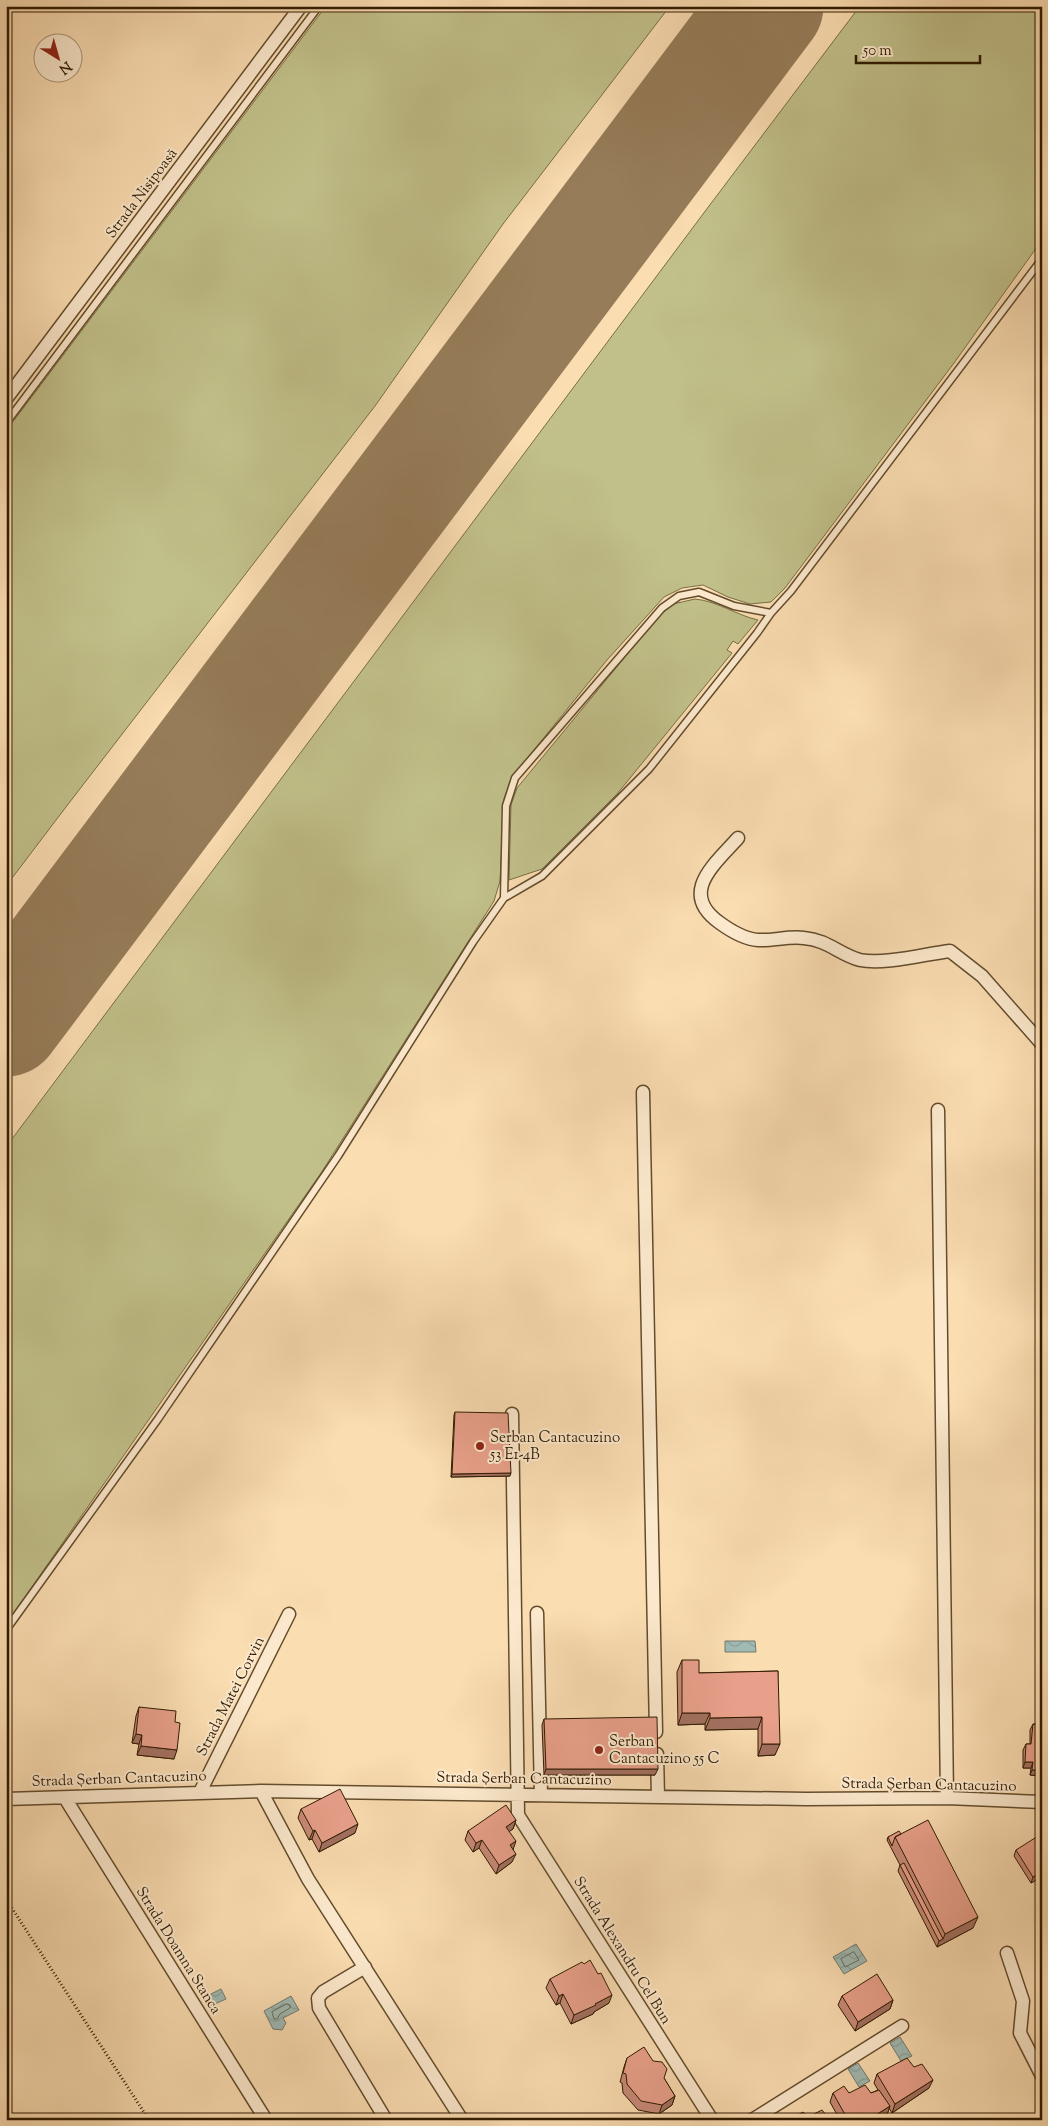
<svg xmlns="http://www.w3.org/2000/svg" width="1048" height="2126" viewBox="0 0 1048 2126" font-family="'Sorts Mill Goudy',serif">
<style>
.green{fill:#c1c08a;stroke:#786e45}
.water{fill:url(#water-waves);stroke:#737a6c}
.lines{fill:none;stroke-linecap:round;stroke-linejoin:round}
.shore{stroke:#686a5a;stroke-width:1}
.runway{stroke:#967c59;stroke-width:111}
.service-casing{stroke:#634c2c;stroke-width:9}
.minor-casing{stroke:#634c2c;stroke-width:15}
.path{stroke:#301b00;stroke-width:3;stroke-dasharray:1 2.5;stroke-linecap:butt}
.service{stroke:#fce9cd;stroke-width:6}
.minor{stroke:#fce9cd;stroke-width:12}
.wall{fill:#c88a78;stroke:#301b00}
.shaded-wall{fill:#a37061;stroke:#301b00}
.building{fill:#e9a08b;stroke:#301b00}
.poi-dot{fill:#8f2418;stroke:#fce9cd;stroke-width:2}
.labels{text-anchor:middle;stroke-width:4;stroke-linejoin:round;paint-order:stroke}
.street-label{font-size:15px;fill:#301b00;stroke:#fce9cd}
.poi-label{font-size:15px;fill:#301b00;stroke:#fce9cd;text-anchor:start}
</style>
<defs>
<pattern id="water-waves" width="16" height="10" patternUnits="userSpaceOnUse" patternTransform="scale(1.25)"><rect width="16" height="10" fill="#a0bab4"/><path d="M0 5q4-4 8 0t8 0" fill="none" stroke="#8a9f99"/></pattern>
</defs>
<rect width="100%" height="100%" fill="#fbddb2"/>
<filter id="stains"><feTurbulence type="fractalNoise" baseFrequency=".004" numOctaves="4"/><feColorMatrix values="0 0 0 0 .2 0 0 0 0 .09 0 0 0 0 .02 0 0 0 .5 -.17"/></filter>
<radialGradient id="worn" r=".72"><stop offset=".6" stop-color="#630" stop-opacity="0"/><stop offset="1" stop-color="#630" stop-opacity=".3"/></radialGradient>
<!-- green -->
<path class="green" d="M326,6H670L503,224L375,406L69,803L6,886V431Z
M860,6H1042V240L954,363L785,588L771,602L750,604L728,597L703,585L682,588L664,597L607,660L512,777L504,799L500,881L494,901L321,1173L6,1624V1147L706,210Z
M695,599C717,601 736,615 758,620L738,644L733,641L727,650L732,653L617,794L542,869L509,880L511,805L517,788L658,617L673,604Z"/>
<!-- water -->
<path class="water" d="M725,1641H755L756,1652H725Z
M856,1944L867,1961L844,1974L833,1957Z
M221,1989L226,1999L208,2007L203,1998Z
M291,1996L299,2010L283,2018L286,2023L282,2030L273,2029L264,2011Z
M900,2037L912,2056L901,2061L890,2043Z
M858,2063L870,2081L859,2087L848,2069Z"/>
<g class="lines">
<!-- shore -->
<path class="shore" d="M854,1952L859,1960L845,1967L841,1959Z
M287,2004L290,2005V2008L280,2014L277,2019H274L272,2012Z"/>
<!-- runway -->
<path class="runway" d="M6,1021L768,6"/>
<!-- service casing -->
<g class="service-casing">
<path id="service" d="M6,423L319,6
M504,898L506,806L515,778L662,608L679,596L699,592L734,606L771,613
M6,1630L158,1419L338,1156L473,942L504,898L542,876L649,769L757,633L771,613L791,591L1042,259"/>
</g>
<!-- minor casing -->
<g class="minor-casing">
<path id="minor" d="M6,399L301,6
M738,838C714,865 678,893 720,923C731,931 745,939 758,940C773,941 788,936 804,938C828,940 840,955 860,960C884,965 925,954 950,951L982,976L1042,1044
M643,1092L656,1732
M938,1110L947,1798
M512,1414L518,1815L712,2120
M537,1613L541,1795
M657,1754L658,1797
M261,1791L308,1879L462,2120
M200,1792L289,1614
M65,1798L266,2120
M6,1799L261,1791L806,1799L947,1798L1042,1802
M1007,1953L1023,2001L1020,2033L1042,2076
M365,1967L323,1992L318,1998L319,2008L386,2120
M752,2120L902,2026"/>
</g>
<!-- path -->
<path class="path" d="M6,1899L149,2120"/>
<!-- service -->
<use href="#service" class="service"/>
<!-- minor -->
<use href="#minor" class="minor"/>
</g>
<!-- wall -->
<path class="wall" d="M455,1412L510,1476L451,1477L454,1415Z
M682,1660L699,1673L778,1671L775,1755L758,1756V1729L705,1730V1724L678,1725L677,1672Z
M139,1707L175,1722L174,1759L137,1755L139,1744L132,1743L136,1716Z
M544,1719L655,1775H544L542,1725Z
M1033,1724L1042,1725V1776L1030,1775L1031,1768H1023V1750L1026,1744H1030V1730Z
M301,1809L355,1833L319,1852L312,1839L309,1840L298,1818Z
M516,1820L513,1829L509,1831L513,1850L512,1862L496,1874L479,1848L473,1852L465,1840L468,1831Z
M901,1834L973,1928L937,1947L898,1871L900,1865L887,1840L888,1837Z
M1042,1842V1877L1031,1883L1014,1856L1016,1850Z
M550,1979L609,2003L594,2012L593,2014L571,2024L560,2003L556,2005L546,1988Z
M842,1996L893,2000L890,2009L855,2031L838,2005Z
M627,2058L664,2078L675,2096L672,2105L659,2114L638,2110L623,2093L622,2083L620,2082L624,2067Z
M877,2074L929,2088L892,2113L889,2108L887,2115L879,2120H840L830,2102L833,2093H871L878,2090L874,2083Z"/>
<!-- shaded-wall -->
<path class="shaded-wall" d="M511,1473L510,1476L451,1477L452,1474Z
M682,1713H710L705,1724L678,1725Z
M762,1717L758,1729L705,1730L710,1718Z
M136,1734L142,1735L139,1744L132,1743Z
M762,1744H780L775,1755L758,1756Z
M141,1746L177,1750L174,1759L137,1755Z
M1025,1762H1033L1031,1768H1023Z
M546,1769H658L655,1775H544Z
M1032,1770H1042V1776L1030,1775Z
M516,1820L513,1829L503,1836L506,1827Z
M358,1824L355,1833L319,1852L322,1843Z
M315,1830L312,1839L309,1840L313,1831Z
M482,1840L479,1848L473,1852L476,1843Z
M516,1841L513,1850L510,1845Z
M516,1854L512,1862L496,1874L499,1865Z
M1042,1872V1877L1031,1883L1033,1877Z
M978,1917L973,1928L937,1947L939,1941L943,1939L945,1934Z
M563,1994L560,2003L556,2005L559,1996Z
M612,1995L609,2003L594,2012L593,2014L571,2024L574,2015Z
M893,2000L890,2009L855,2031L858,2022Z
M933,2080L929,2088L892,2113L895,2104Z
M675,2096L672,2105L659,2114L662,2105Z
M890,2106L887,2115L879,2120H868Z"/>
<!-- building -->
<path class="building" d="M455,1412L508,1413L511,1473L452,1474Z
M682,1660H699V1673L778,1671L780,1744H762V1717L710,1718V1713H682Z
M139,1707L176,1711L175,1722L180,1723L177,1750L141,1746L142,1735L136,1734Z
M657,1717L658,1769H546L544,1719Z
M1033,1724L1042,1725V1770H1032L1033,1762H1025L1026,1744H1031Z
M340,1789L358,1824L322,1843L315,1830L313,1831L301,1809Z
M506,1805L516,1820L506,1827L516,1841L510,1845L516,1854L499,1865L482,1840L476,1843L468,1831Z
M928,1820L978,1917L945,1934L895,1837Z
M899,1831L901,1834L895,1837L892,1846L888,1837Z
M1038,1836L1042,1842V1872L1033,1877L1016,1850Z
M904,1863L943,1939L939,1941L900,1865Z
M590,1960L598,1974L601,1973L612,1995L595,2004L596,2005L574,2015L563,1994L559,1996L550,1979L582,1962L584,1964Z
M877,1974L893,2000L858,2022L842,1996Z
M644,2047L653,2061L662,2062L667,2069L664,2078L675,2096L662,2105L641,2101L627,2084L626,2074L623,2073L627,2058Z
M907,2058L914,2067L922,2064L933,2080L895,2104L877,2074Z
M865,2085L871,2093L879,2090L890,2106L868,2120H848L833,2093L844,2086L849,2093Z
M822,2110L829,2119L836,2115L840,2120H789L803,2112L808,2117Z"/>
<!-- markers -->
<g class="poi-dot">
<circle cx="480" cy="1446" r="5"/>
<circle cx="599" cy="1750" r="5"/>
</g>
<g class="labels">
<!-- street labels -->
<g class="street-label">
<text transform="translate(141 193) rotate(-53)" y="5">Strada Nisipoasă</text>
<text transform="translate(230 1696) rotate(-63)" y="5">Strada Matei Corvin</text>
<text transform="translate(119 1778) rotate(-2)" y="5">Strada Șerban Cantacuzino</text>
<text transform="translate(524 1778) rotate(1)" y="5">Strada Șerban Cantacuzino</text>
<text transform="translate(929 1784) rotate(1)" y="5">Strada Șerban Cantacuzino</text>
<text transform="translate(179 1950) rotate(58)" y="5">Strada Doamna Stanca</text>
<text transform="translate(623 1950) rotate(58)" y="5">Strada Alexandru Cel Bun</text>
</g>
<!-- poi labels -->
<g class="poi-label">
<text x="490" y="1442">Serban Cantacuzino<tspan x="490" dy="17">53 E1-4B</tspan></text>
<text x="609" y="1746">Serban<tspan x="609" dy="17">Cantacuzino 55 C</tspan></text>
</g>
</g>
<!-- margin -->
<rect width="1048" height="2126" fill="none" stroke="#fbddb2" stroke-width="25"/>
<rect x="8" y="8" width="1033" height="2111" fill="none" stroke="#301b00" stroke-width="2.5"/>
<rect x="12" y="12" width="1023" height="2101" fill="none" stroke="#301b00"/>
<!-- north arrow -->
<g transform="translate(58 58) rotate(143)"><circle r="24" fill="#fce9cd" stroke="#aa977b"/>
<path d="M0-4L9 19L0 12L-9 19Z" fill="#8f2418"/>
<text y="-8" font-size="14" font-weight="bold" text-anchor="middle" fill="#301b00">N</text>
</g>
<!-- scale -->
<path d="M856 55v8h124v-8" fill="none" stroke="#301b00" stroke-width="2.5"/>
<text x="863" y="55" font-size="15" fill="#301b00" stroke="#fce9cd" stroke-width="4" paint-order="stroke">50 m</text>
<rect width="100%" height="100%" filter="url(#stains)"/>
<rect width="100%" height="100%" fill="url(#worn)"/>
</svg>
